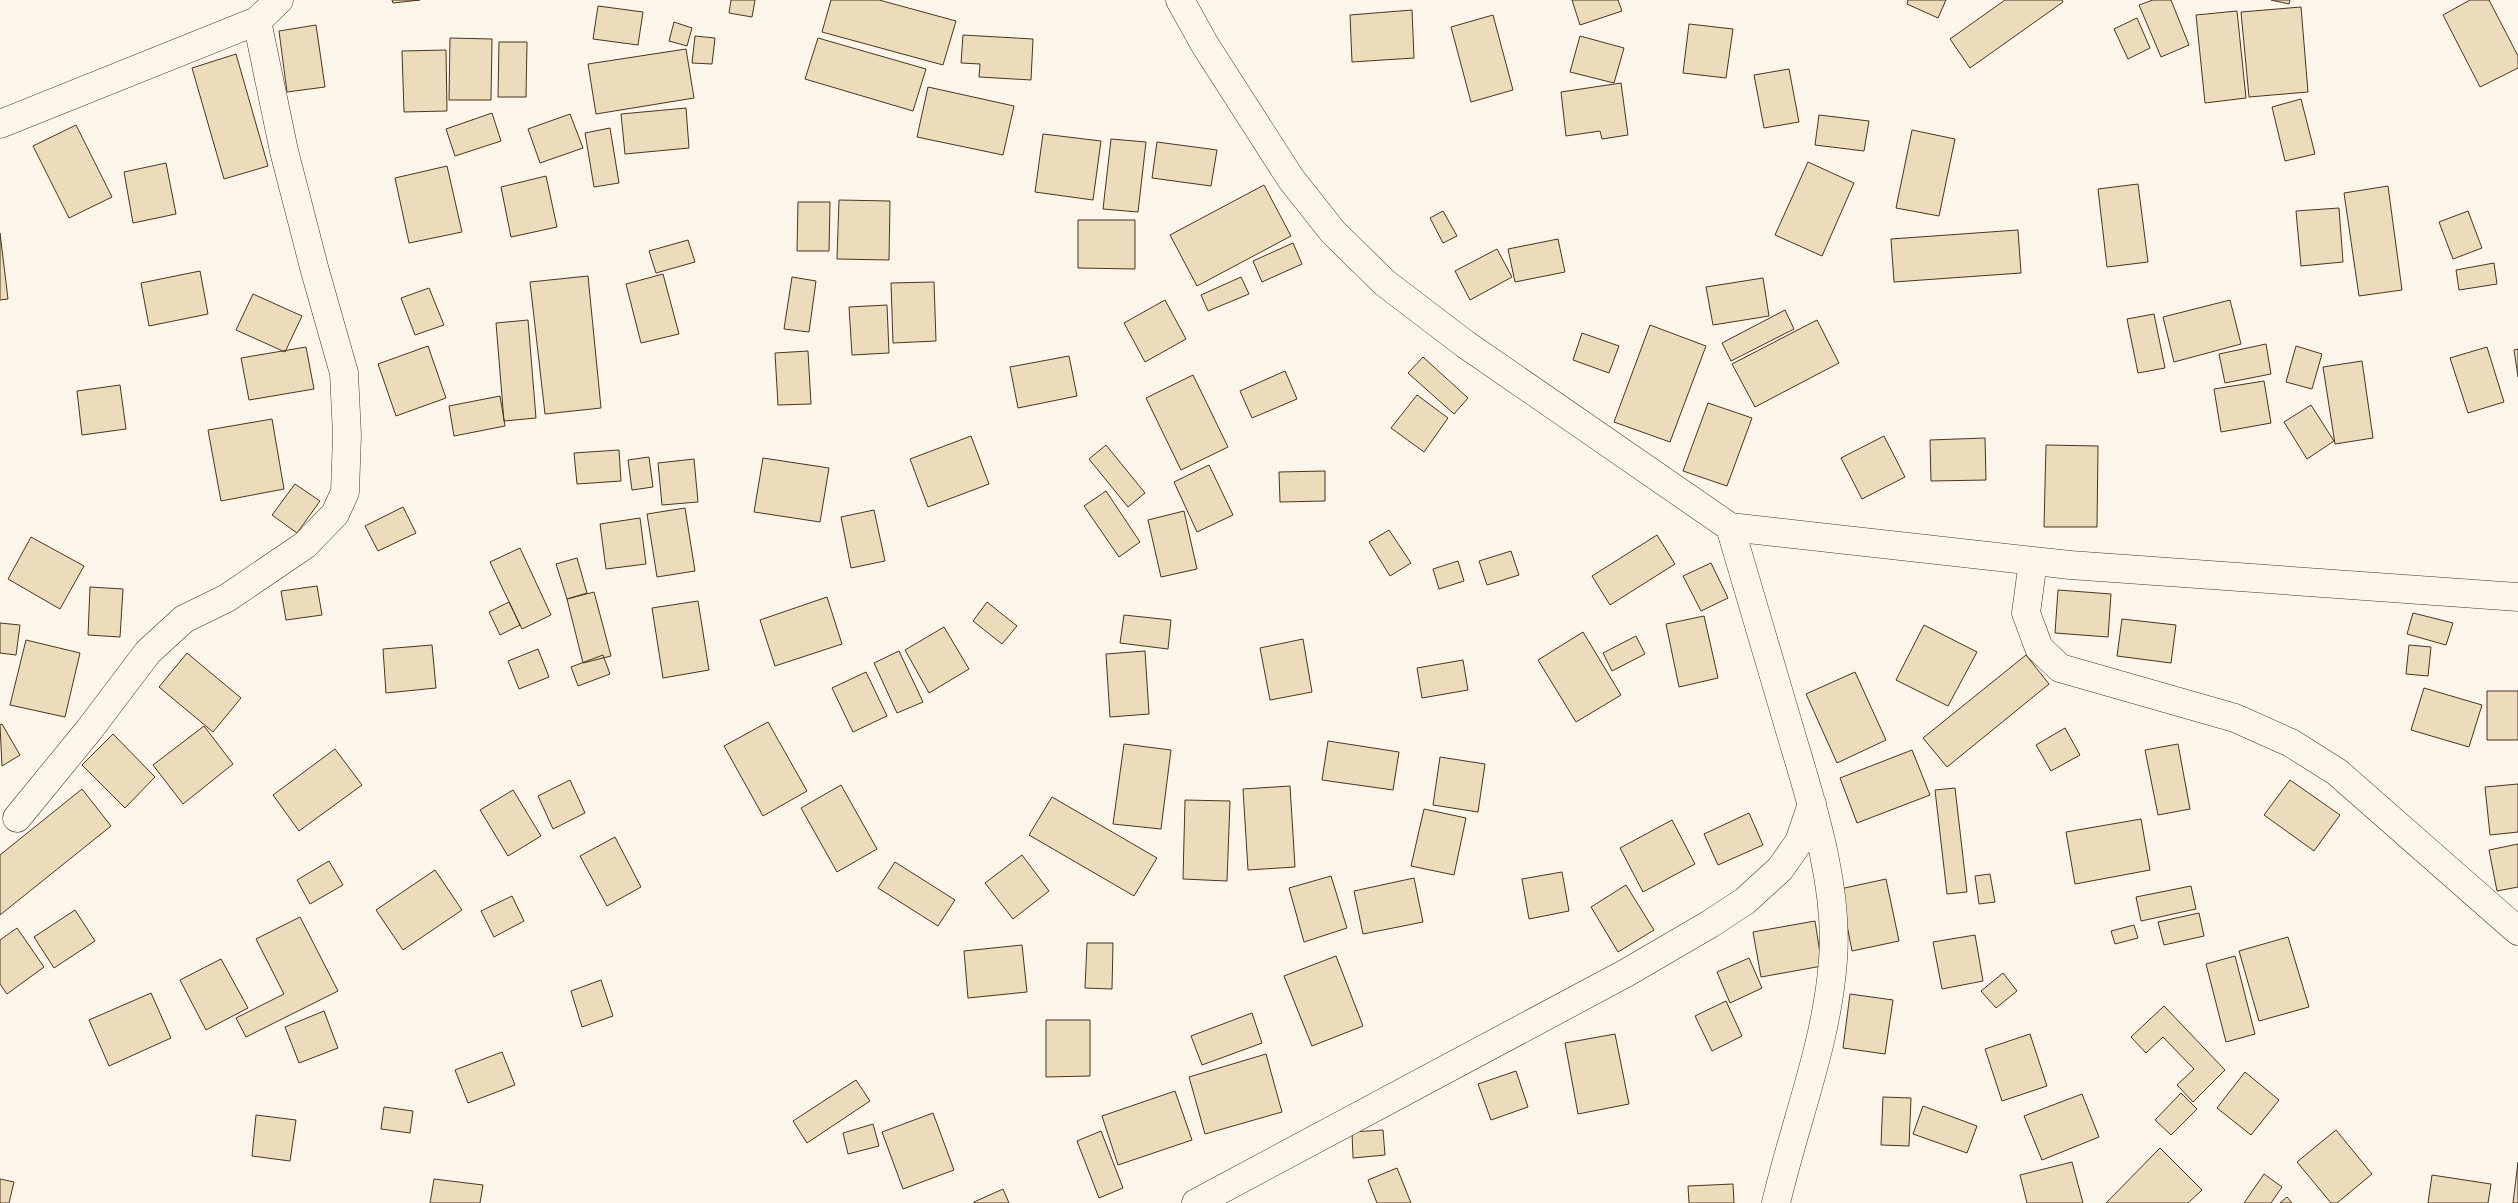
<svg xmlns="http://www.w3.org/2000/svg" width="2518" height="1203" viewBox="0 0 2518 1203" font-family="'Libre Baskerville',serif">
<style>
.building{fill:#ecdcbc;stroke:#4a3520}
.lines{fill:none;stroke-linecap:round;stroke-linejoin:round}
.street-casing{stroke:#4a3520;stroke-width:29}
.street{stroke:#fbf6e9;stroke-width:28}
</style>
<rect width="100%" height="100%" fill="#fbf6e9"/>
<!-- building -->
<path class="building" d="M392,0H420L393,3Z
M731,0H755L752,17L729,13Z
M831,0H879L956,21L943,65L822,32Z
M1572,0H1618L1622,11L1580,25Z
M1908,0H1946L1938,18L1907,4Z
M2005,0H2062L2063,2L1970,68L1950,39Z
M2153,0H2171L2189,45L2161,57L2139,5Z
M2271,0H2290L2289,4Z
M2470,0H2489L2518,56V68L2480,87L2443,15Z
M598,6L643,12L638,45L593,39Z
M2301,7L2308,92L2249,97L2241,12Z
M1412,10L1414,58L1352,62L1350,15Z
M2237,11L2246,98L2205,103L2196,15Z
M1493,15L1513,90L1471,102L1451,27Z
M2137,18L2150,48L2128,59L2114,29Z
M674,22L692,28L687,46L669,41Z
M1689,24L1733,29L1726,78L1683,73Z
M316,25L325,87L287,92L279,31Z
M963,35L1033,39L1031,80L979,77L980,64L961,63Z
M695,36L715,38L712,64L692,63Z
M1580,36L1624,48L1614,83L1570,72Z
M450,38L492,39L491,100H449Z
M818,38L926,69L913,111L805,79Z
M499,42H527L526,97H498Z
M686,49L694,98L596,114L588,64Z
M446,50L447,111L404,112L402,51Z
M236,54L268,166L224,179L192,68Z
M1789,69L1799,122L1764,128L1754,75Z
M1621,83L1628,135L1602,139L1600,131L1566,136L1561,92Z
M928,87L1014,106L1003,155L917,137Z
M2301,99L2315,154L2285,161L2272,107Z
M686,108L689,148L625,154L621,114Z
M492,113L501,141L455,156L446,129Z
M570,114L583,148L540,163L528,129Z
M1819,115L1869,121L1864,151L1815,145Z
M76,125L112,197L69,218L33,146Z
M610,128L619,183L594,187L585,133Z
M1912,130L1955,139L1939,216L1896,208Z
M1043,134L1101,141L1093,200L1035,192Z
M1111,139L1146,142L1138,212L1103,209Z
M1157,142L1217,150L1211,186L1152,178Z
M1808,162L1854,183L1822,256L1775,235Z
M166,163L176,214L133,223L124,172Z
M447,166L462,232L409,243L395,178Z
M546,176L557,227L511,237L501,187Z
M2138,184L2148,262L2107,267L2098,189Z
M1264,185L1291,236L1197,286L1170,235Z
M2388,186L2402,290L2359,296L2344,193Z
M839,200L890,201L889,260L837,259Z
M798,202H830L829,251H797Z
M2339,208L2343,262L2301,266L2296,211Z
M1443,211L1457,236L1443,243L1430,218Z
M2468,211L2482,248L2453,259L2439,222Z
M1078,220H1135V269L1078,268Z
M2018,230L2021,273L1894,282L1891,239Z
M0,233L8,299L0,300Z
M1558,239L1565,272L1515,282L1508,249Z
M688,240L695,262L656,273L649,251Z
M1293,243L1302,264L1262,282L1253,261Z
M1497,249L1512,277L1470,300L1455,271Z
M2494,263L2497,284L2459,290L2456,270Z
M200,271L208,314L149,326L141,283Z
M663,274L679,334L641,343L626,284Z
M588,276L601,408L545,414L530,282Z
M792,277L816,281L809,332L784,329Z
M1241,277L1249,294L1208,311L1201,295Z
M1763,278L1769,316L1713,325L1706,287Z
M934,282L936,341L893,343L891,283Z
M429,288L444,325L415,335L401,298Z
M253,294L302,316L285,352L236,330Z
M1165,300L1186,339L1145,362L1124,323Z
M2230,300L2241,344L2174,362L2163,317Z
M887,305L889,353L852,355L849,307Z
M1785,310L1794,329L1731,361L1722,343Z
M2154,314L2165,368L2138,373L2127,319Z
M528,320L536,418L504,421L496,323Z
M1817,320L1839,363L1755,407L1732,364Z
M1650,325L1706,346L1670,442L1614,422Z
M1582,333L1619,346L1609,373L1573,360Z
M2266,344L2271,374L2225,383L2219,354Z
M428,346L446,398L396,416L378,364Z
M2296,346L2322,354L2312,389L2286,382Z
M306,347L314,389L249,400L241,358Z
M2487,347L2504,402L2468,413L2450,358Z
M2518,349V377L2514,350Z
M808,351L811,404L778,405L775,353Z
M1069,356L1077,396L1018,408L1010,367Z
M1423,357L1468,398L1454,414L1408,373Z
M2362,361L2373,438L2335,444L2323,367Z
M1285,371L1297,399L1252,418L1240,391Z
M1193,375L1228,447L1181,470L1146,398Z
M2264,381L2271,423L2221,432L2214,389Z
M120,385L126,429L82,435L77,391Z
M1417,395L1448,418L1424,452L1391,428Z
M500,396L505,426L454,436L449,406Z
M1708,403L1752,418L1727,486L1683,471Z
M2311,405L2334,441L2307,459L2284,422Z
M272,419L284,489L221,501L208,430Z
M971,436L989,484L928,507L910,459Z
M1884,436L1905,477L1862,499L1841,458Z
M1985,438L1986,480L1931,481L1930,440Z
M1106,445L1145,493L1128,507L1089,459Z
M2046,445L2098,446L2097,527H2044Z
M619,450L621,481L577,484L574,453Z
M649,457L653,487L632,490L628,460Z
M763,458L829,468L820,522L754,512Z
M694,459L698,502L662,505L658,463Z
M1209,465L1233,515L1197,532L1174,482Z
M1325,471V501L1280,502L1279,472Z
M295,484L320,501L297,533L272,515Z
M1106,491L1140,542L1119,557L1084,506Z
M403,507L416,533L378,551L365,526Z
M685,508L695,571L657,577L647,514Z
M874,510L885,561L851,568L841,517Z
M1184,511L1197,569L1161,577L1148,520Z
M640,518L646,564L606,569L600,524Z
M1389,530L1411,563L1390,576L1369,542Z
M1657,535L1675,564L1610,605L1592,576Z
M31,537L84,566L60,609L8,579Z
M520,548L551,615L522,629L490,562Z
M1511,551L1519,575L1487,585L1479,561Z
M577,558L587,593L567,599L556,564Z
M1458,561L1464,581L1439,589L1433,569Z
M1711,563L1728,598L1701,611L1683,576Z
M317,586L322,615L286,620L281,591Z
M90,587L123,589L120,637L88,635Z
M2058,590L2111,594L2108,637L2055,633Z
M594,592L611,656L583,663L567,599Z
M827,597L842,644L775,666L760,620Z
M698,601L709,670L663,678L652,608Z
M509,602L520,625L500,635L489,612Z
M987,602L1017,626L1002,644L973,621Z
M2413,613L2453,623L2446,645L2407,634Z
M1124,615L1171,620L1168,649L1120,643Z
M1704,616L1718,678L1679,687L1666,624Z
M2122,619L2176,625L2171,663L2117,656Z
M0,623L20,625L16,655L0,653Z
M1924,625L1977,652L1948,706L1896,680Z
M944,627L969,669L929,693L905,650Z
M1583,632L1621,695L1576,722L1538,660Z
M1636,636L1645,654L1612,671L1603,653Z
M1303,639L1312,692L1270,700L1260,648Z
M26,640L80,653L65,717L10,705Z
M432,645L436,688L386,693L383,649Z
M2409,645L2431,647L2428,676L2406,674Z
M538,649L549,677L519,689L508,661Z
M899,651L923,702L897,713L874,663Z
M1145,651L1149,714L1110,717L1106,654Z
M187,653L241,698L213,732L159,687Z
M603,655L610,674L578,686L571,667Z
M2026,655L2049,684L1947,767L1923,738Z
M1463,660L1468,690L1422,698L1417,668Z
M866,672L887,716L853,732L832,688Z
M1855,672L1886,740L1837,763L1806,694Z
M2424,688L2482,705L2469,747L2411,730Z
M2487,691H2518V740H2487Z
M768,722L807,791L763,816L724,746Z
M2,724L20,755L2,766L0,725Z
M204,726L233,764L183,804L153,765Z
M2065,728L2080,755L2051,771L2036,745Z
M113,734L155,777L125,808L82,765Z
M1328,741L1399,752L1393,790L1322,780Z
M1124,744L1171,750L1161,829L1113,824Z
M2178,744L2190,809L2158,815L2145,750Z
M335,749L362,785L299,831L273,795Z
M1912,750L1930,795L1857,823L1840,778Z
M1440,757L1485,764L1478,812L1433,805Z
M570,780L585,813L553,829L538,796Z
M2290,780L2340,815L2314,851L2264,815Z
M2518,784V832L2490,835L2485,787Z
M841,785L877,849L837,872L801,808Z
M1290,786L1295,867L1248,870L1243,789Z
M1955,788L1967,892L1947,894L1935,790Z
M82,789L111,826L0,915V855Z
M513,790L541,836L508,856L480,810Z
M1052,797L1157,858L1134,896L1029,835Z
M1185,800L1230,801L1227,881L1183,879Z
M1424,809L1466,818L1454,875L1411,866Z
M1749,813L1763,845L1718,865L1704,834Z
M2141,819L2150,870L2075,884L2066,832Z
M1672,820L1695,864L1643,892L1620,848Z
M615,837L641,887L607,906L580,856Z
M2518,844V887L2497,891L2489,850Z
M1022,855L1049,891L1013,919L985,883Z
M329,861L343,885L310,904L297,880Z
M895,862L955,900L938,926L878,888Z
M435,870L462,910L403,950L376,910Z
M1562,872L1569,911L1529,919L1522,879Z
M1990,874L1995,902L1979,904L1975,876Z
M1331,876L1347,928L1304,942L1289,888Z
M1414,878L1423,922L1363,934L1354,891Z
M1886,879L1899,941L1852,951L1840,889Z
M1626,885L1654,930L1618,952L1591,907Z
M2191,886L2196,909L2141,921L2136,897Z
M512,896L524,921L494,937L481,911Z
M75,910L95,941L54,968L34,937Z
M2199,913L2204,936L2164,945L2158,922Z
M300,917L338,991L246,1037L236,1018L284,994L256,939Z
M1815,921L1822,966L1761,977L1753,932Z
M2134,925L2138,938L2115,944L2111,931Z
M17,928L44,967L7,994L0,984V940Z
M1975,935L1983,981L1942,989L1933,942Z
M2288,937L2309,1007L2259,1021L2239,951Z
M1087,943H1113L1112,989L1085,988Z
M1022,945L1027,992L968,998L964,951Z
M1336,956L1363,1026L1312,1046L1284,976Z
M2235,956L2255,1034L2226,1042L2206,964Z
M1749,958L1762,988L1730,1003L1717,972Z
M221,959L248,1008L206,1030L180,980Z
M2003,973L2017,991L1996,1008L1981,991Z
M601,980L613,1016L582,1027L571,991Z
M151,993L171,1038L109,1066L89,1020Z
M1850,994L1893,1000L1885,1054L1843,1048Z
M1726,1001L1742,1036L1712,1051L1695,1016Z
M2164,1006L2225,1070L2193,1102L2177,1085L2194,1069L2163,1037L2146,1053L2131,1037Z
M324,1011L338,1048L299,1063L285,1027Z
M1252,1013L1262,1043L1202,1065L1191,1036Z
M1046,1020H1090V1076L1046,1077Z
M1615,1034L1629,1104L1578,1114L1565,1043Z
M2030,1034L2047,1086L2002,1101L1985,1049Z
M502,1052L515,1085L468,1103L455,1070Z
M1266,1054L1282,1112L1205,1134L1189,1077Z
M1516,1071L1528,1107L1491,1120L1478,1084Z
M2245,1072L2279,1100L2251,1135L2217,1108Z
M856,1080L870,1101L807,1143L793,1121Z
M1175,1091L1192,1140L1118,1165L1102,1116Z
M2181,1093L2197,1109L2171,1135L2155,1120Z
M2082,1094L2099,1137L2042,1160L2024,1116Z
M1883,1097L1911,1098L1909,1146L1881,1145Z
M1923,1106L1977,1126L1967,1153L1913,1134Z
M384,1107L413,1111L410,1133L381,1129Z
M933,1113L954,1170L903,1189L882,1132Z
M256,1115L296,1120L290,1161L252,1156Z
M873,1124L879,1146L848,1154L843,1133Z
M1383,1130L1385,1155L1353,1158L1352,1132Z
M2336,1130L2372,1174L2337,1203H2331L2297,1162Z
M1101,1131L1123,1188L1099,1198L1077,1141Z
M2160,1148L2202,1190L2188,1203H2106Z
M2072,1162L2083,1203H2027L2020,1175Z
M2518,1162V1203H2513Z
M1397,1168L1411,1203H1377L1368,1180Z
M2264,1174L2282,1187L2271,1203H2244Z
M2432,1175L2491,1184L2488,1203H2428Z
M0,1179L14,1182L9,1203H0Z
M434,1179L483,1185L480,1203H430Z
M1733,1184L1734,1203H1689L1688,1186Z
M1003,1189L1009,1203H974V1202Z
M2287,1197L2292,1203H2280Z"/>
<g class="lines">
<!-- street casing -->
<g class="street-casing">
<path id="street" d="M1180,0L1205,45L1291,179L1333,232L1385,283L1465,344L1730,527L2070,565L2518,597
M0,124L257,21L279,0
M1730,527C1750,596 1771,665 1791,734C1812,804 1839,887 1833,960C1827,1044 1795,1121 1776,1203
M2033,561L2026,613L2039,648L2060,668L2235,718L2291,743L2337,772L2518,931
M17,818L89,730L148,652L184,619L227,598L305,545L335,514L345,492L347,435L344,373L315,271L284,151L257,21
M1196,1203L1626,973L1710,924L1745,901L1780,869L1799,842L1812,804"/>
</g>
<!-- street -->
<use href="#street" class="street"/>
</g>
</svg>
